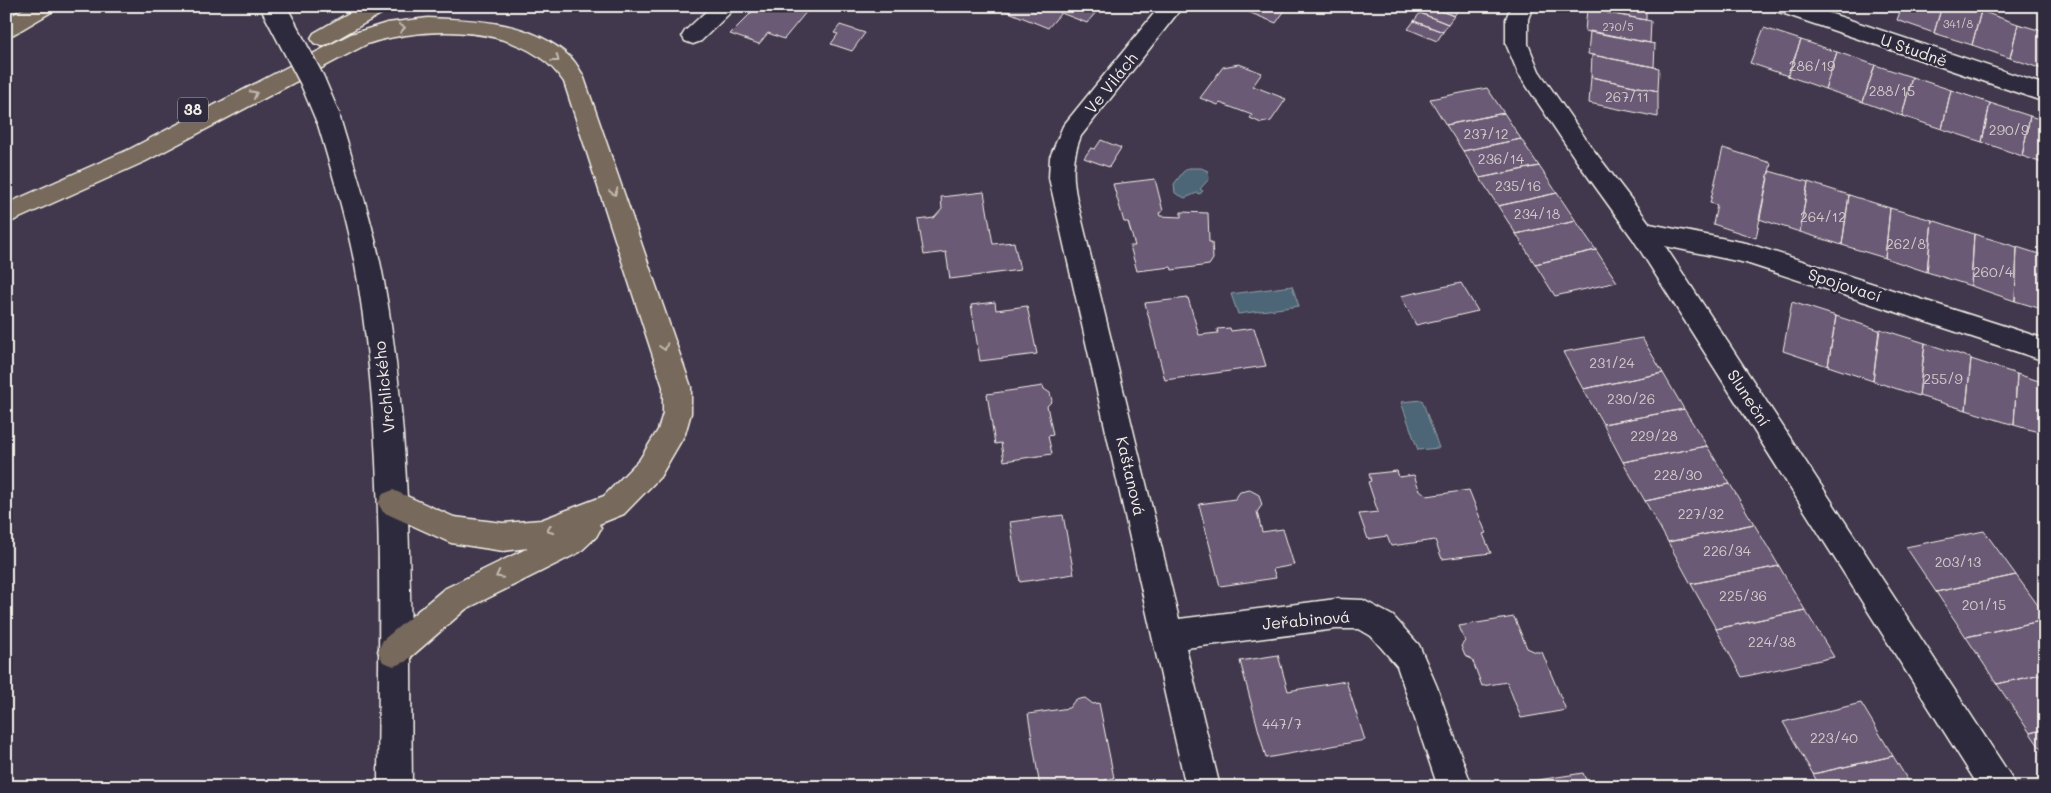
<svg xmlns="http://www.w3.org/2000/svg" width="2051" height="793" viewBox="0 0 2051 793" font-family="Mali,sans-serif">
<style>
.water{fill:#4d6677;stroke:#909ea4}
.building{fill:#6b5a74;stroke:#f4f1e8}
.lines{fill:none;stroke-linecap:round;stroke-linejoin:round}
.minor-casing{stroke:#f4f1e8;stroke-width:3}
.tertiary-casing{stroke:#f4f1e8;stroke-width:3}
.primary-casing{stroke:#f4f1e8;stroke-width:3}
.minor{fill:#2f2a3d;fill-rule:evenodd}
.tertiary{fill:#2f2a3d;fill-rule:evenodd}
.primary{fill:#77695c;fill-rule:evenodd}
.tertiary-bridge-casing{stroke:#f4f1e8;stroke-width:27;stroke-linecap:butt}
.tertiary-bridge{stroke:#2f2a3d;stroke-width:24}
.oneway{stroke:#c2bbb0}
.labels{text-anchor:middle;stroke-width:5;stroke-linejoin:round;paint-order:stroke}
.far-number-label{font-size:11px;fill:#d2cbcb}
.number-label{font-size:14px;fill:#d2cbcb}
.shield{fill:#2f2a3d;stroke:#b9b5b5;stroke-width:1}
.shield-label{font-size:15px;font-weight:bold;fill:#f4f1e8}
.street-label{font-size:16px;fill:#f4f1e8;stroke:#2f2a3d}
</style>
<rect width="100%" height="100%" fill="#41384e"/>
<filter id="ink" filterUnits="userSpaceOnUse"><feTurbulence type="fractalNoise" baseFrequency=".02" numOctaves="2"/><feDisplacementMap in="SourceGraphic" scale="10" xChannelSelector="R" yChannelSelector="G"/><feConvolveMatrix kernelMatrix="1 2 1 2 8 2 1 2 1" color-interpolation-filters="sRGB"/></filter>
<g filter="url(#ink)">
<!-- water -->
<path class="water" d="M1189,168H1201L1208,171L1209,179L1200,189L1203,191L1200,194L1197,193L1185,198L1175,193L1174,184L1183,172Z
M1292,286L1299,306L1238,314L1231,294Z
M1422,400L1439,448L1418,450L1401,402Z"/>
<!-- building -->
<path class="building" d="M758,6H791L807,11L784,39L768,33L759,44L730,34Z
M994,6H1101L1087,23L1061,13L1048,28Z
M1233,6H1288L1276,23Z
M1425,6H1428L1454,16L1448,24L1420,13Z
M1428,6H1453L1459,9L1454,16Z
M1582,6H1646V20L1582,8Z
M1902,6H1942L1934,33L1897,20Z
M1942,6H1964L1981,11L1972,45L1934,33Z
M1587,9L1651,21L1650,43L1585,31Z
M1981,11L2018,24L2010,58L1972,45Z
M1420,13L1448,24L1443,32L1414,21Z
M1414,21L1443,32L1437,41L1408,29Z
M2018,24L2045,32V70L2010,58Z
M840,25L865,33L852,51L831,44L838,34L834,33Z
M1764,28L1801,40L1788,76L1750,63Z
M1590,31L1655,44L1654,67L1588,54Z
M1801,40L1837,52L1825,89L1788,76Z
M1837,52L1875,65L1863,102L1825,89Z
M1592,55L1659,68L1658,91L1591,77Z
M1239,64L1262,73L1253,86L1286,99L1271,121L1261,123L1250,118L1252,115L1220,103L1218,105L1200,98L1223,67Z
M1875,65L1912,77L1902,116L1863,102Z
M1591,77L1658,91V117L1589,103Z
M1912,77L1951,90L1942,129L1902,116Z
M1487,88L1504,113L1446,125L1430,99Z
M1951,90L1990,103L1982,142L1942,129Z
M1990,103L2030,116L2022,156L1982,142Z
M1504,113L1521,139L1463,151L1446,125Z
M2030,116L2045,121V164L2022,156Z
M1521,139L1539,166L1480,178L1463,151Z
M1101,140L1121,148L1109,167L1084,158L1091,148L1095,149Z
M1723,148L1771,163L1756,238L1713,224L1717,205L1710,203Z
M1539,166L1557,193L1498,206L1480,178Z
M1769,171L1808,182L1800,232L1759,219Z
M1155,179L1163,211L1159,213L1160,216L1181,217V212L1208,213L1209,242H1212L1213,259L1209,265L1172,270L1171,267L1137,271L1130,246H1135L1128,222H1124L1113,184Z
M1808,182L1849,195L1842,245L1800,232Z
M984,192L993,244L1014,242L1020,270L950,279L946,252L924,255L918,220L934,218L942,209L941,197Z
M1557,193L1576,221L1516,234L1498,206Z
M1849,195L1890,208L1885,258L1842,245Z
M1890,208L1932,220L1927,272L1885,258Z
M1932,220L1974,234L1971,286L1927,272Z
M1576,221L1596,250L1535,264L1516,234Z
M1974,234L2017,247L2015,301L1971,286Z
M2017,247L2045,256V310L2015,301Z
M1596,250L1617,282L1555,296L1535,264Z
M1461,283L1478,311L1416,325L1401,296Z
M1188,298L1199,335L1218,333L1217,329L1230,328L1231,331L1254,328L1266,366L1165,380L1145,303Z
M995,302L996,310L1027,306L1037,354L980,361L971,305Z
M1792,302L1836,316L1828,366L1783,351Z
M1836,316L1879,330L1873,381L1828,366Z
M1880,329L1925,343L1919,396L1873,381Z
M1642,338L1663,373L1583,389L1563,352Z
M1925,343L1971,358L1966,410L1919,396Z
M1971,359L2017,374L2014,425L1966,410Z
M1663,373L1684,409L1603,424L1583,389Z
M2017,374L2045,383V434L2014,425Z
M1043,386L1044,389L1050,393L1052,401L1047,406L1053,435L1048,436L1052,454L1004,461L1001,443L995,444L987,394Z
M1684,409L1707,446L1623,462L1603,424Z
M1707,446L1730,484L1645,501L1623,462Z
M1397,471L1399,477L1414,475L1419,489L1427,496L1469,490L1486,533L1483,534L1491,553L1442,559L1435,540L1391,546L1387,536L1368,539L1359,514L1378,512L1368,482L1371,481L1369,474Z
M1730,484L1754,524L1668,542L1645,501Z
M1250,490L1259,495L1262,505L1257,512L1262,532L1283,529L1294,565L1273,569L1276,578L1220,586L1199,504L1235,499L1240,492Z
M1063,515L1074,574L1020,582L1010,522Z
M1754,524L1779,566L1691,584L1668,542Z
M1984,531L2016,575L1936,592L1906,547Z
M1779,566L1805,610L1716,629L1691,584Z
M2016,575L2045,615V620L1966,637L1936,592Z
M1805,610L1834,657L1742,677L1716,629Z
M1514,617L1527,648L1536,652H1542L1566,710L1521,718L1507,682L1482,686L1472,659L1465,656L1461,646L1465,641L1459,626Z
M2045,620V673L1997,684L1966,637Z
M1278,655L1288,691L1346,681L1365,740L1266,758L1240,661Z
M2045,673V729L2030,733L1997,684Z
M1085,698L1093,704L1099,703L1114,778L1105,780L1106,787H1040L1028,714L1069,708L1075,700Z
M1861,703L1893,756L1813,774L1783,722Z
M2045,729V755L2030,733Z
M1893,756L1912,787H1820L1813,774Z
M1583,773L1589,787H1520L1519,783Z"/>
<g class="lines">
<!-- minor casing -->
<g class="minor-casing">
<path id="minor" d="M712,6H737L701,41L693,44L685,41L682,36L685,31Z
M1160,6H1183L1081,136C1072,158 1072,177 1077,200L1179,619L1336,599L1363,600L1393,616L1419,645L1437,687L1472,787H1438L1397,666L1371,636L1359,629H1336L1186,648L1220,787H1186L1049,178L1050,157L1063,126Z
M1511,6H1533L1528,19V44L1539,71L1592,148L1650,224L1746,243L2045,339V361L1746,263L1665,246L2010,775L2015,787H1979L1633,239L1576,160L1518,73L1506,44V19Z
M1773,6H1808L2045,85V102L1776,11Z"/>
</g>
<!-- tertiary casing -->
<g class="tertiary-casing">
<path id="tertiary" d="M328,110L336,112L340,118C356,172 374,226 384,282C414,448 410,618 412,787H378C379,619 385,449 358,282C349,227 332,172 316,118L320,112Z"/>
</g>
<!-- primary casing -->
<g class="primary-casing">
<path id="primary" d="M28,6H56L53,11L14,34L6,36V19Z
M361,6H389L386,11L330,43L322,46L314,43L311,38L314,33Z
M428,18C478,20 531,21 570,57C575,61 579,69 583,75L691,387V413L685,434L660,477L624,514L599,524L601,528L596,537L580,552L466,609L405,662L394,666L383,662L378,651L383,640L444,589L528,548L503,551L451,543L383,512L378,503L383,494L393,490L454,517L503,523L541,520L604,496L640,459L658,430L663,413V387L564,82C525,23 427,25 367,44L146,161L6,224V204L130,149L351,34L387,23Z"/>
</g>
<!-- minor -->
<use href="#minor" class="minor"/>
<!-- tertiary -->
<use href="#tertiary" class="tertiary"/>
<!-- primary -->
<use href="#primary" class="primary"/>
<!-- tertiary-bridge casing -->
<g class="tertiary-bridge-casing">
<path id="tertiary-bridge" d="M273,6L312,80L328,118"/>
</g>
<!-- tertiary-bridge -->
<use href="#tertiary-bridge" class="tertiary-bridge"/>
</g>
<!-- one-way arrows -->
<defs><path id="oneway-chevron" d="M-2-3.5L2.5 0L-2 3.5" fill="none" stroke-width="1.6" stroke-linecap="round" stroke-linejoin="round" transform="scale(1.25)"/></defs>
<g class="oneway">
<use href="#oneway-chevron" transform="translate(402 28) rotate(-8)"/>
<use href="#oneway-chevron" transform="translate(556 59) rotate(37)"/>
<use href="#oneway-chevron" transform="translate(254 94) rotate(-28)"/>
<use href="#oneway-chevron" transform="translate(614 192) rotate(72)"/>
<use href="#oneway-chevron" transform="translate(664 347) rotate(72)"/>
<use href="#oneway-chevron" transform="translate(550 530) rotate(159)"/>
<use href="#oneway-chevron" transform="translate(499 575) rotate(153)"/>
</g>
</g>
<g class="labels">
<!-- far-number labels -->
<g class="far-number-label">
<text x="1958" y="28">341/8</text>
<text x="1618" y="31">270/5</text>
</g>
<!-- number labels -->
<g class="number-label">
<text x="1812" y="71">286/19</text>
<text x="1892" y="96">288/15</text>
<text x="1627" y="102">267/11</text>
<text x="2009" y="135">290/9</text>
<text x="1486" y="139">237/12</text>
<text x="1501" y="164">236/14</text>
<text x="1518" y="191">235/16</text>
<text x="1537" y="219">234/18</text>
<text x="1823" y="222">264/12</text>
<text x="1906" y="249">262/8</text>
<text x="1993" y="277">260/4</text>
<text x="1612" y="368">231/24</text>
<text x="1943" y="384">255/9</text>
<text x="1631" y="404">230/26</text>
<text x="1654" y="441">229/28</text>
<text x="1678" y="480">228/30</text>
<text x="1701" y="519">227/32</text>
<text x="1727" y="556">226/34</text>
<text x="1958" y="567">203/13</text>
<text x="1743" y="601">225/36</text>
<text x="1984" y="610">201/15</text>
<text x="1772" y="647">224/38</text>
<text x="1282" y="729">447/7</text>
<text x="1834" y="743">223/40</text>
</g>
<!-- shield labels -->
<rect class="shield" x="178" y="97.5" width="30" height="25" rx="4"/>
<g class="shield-label">
<text x="193" y="115">38</text>
</g>
<!-- street labels -->
<g class="street-label">
<text transform="translate(1914 50) rotate(19)" y="6">U Studně</text>
<text transform="translate(1111 83) rotate(-51)" y="6">Ve Vilách</text>
<text transform="translate(1845 285) rotate(18)" y="6">Spojovací</text>
<text transform="translate(384 387) rotate(-96)" y="6">Vrchlického</text>
<text transform="translate(1749 398) rotate(57)" y="6">Sluneční</text>
<text transform="translate(1131 476) rotate(77)" y="6">Kaštanová</text>
<text transform="translate(1306 620) rotate(-5)" y="6">Jeřabinová</text>
</g>
</g>
<!-- margin -->
<rect width="2051" height="793" fill="none" stroke="#2f2a3d" stroke-width="25"/>
<rect x="12" y="12" width="2026" height="768" fill="none" stroke="#f4f1e8" stroke-width="2" filter="url(#ink)"/>
</svg>
